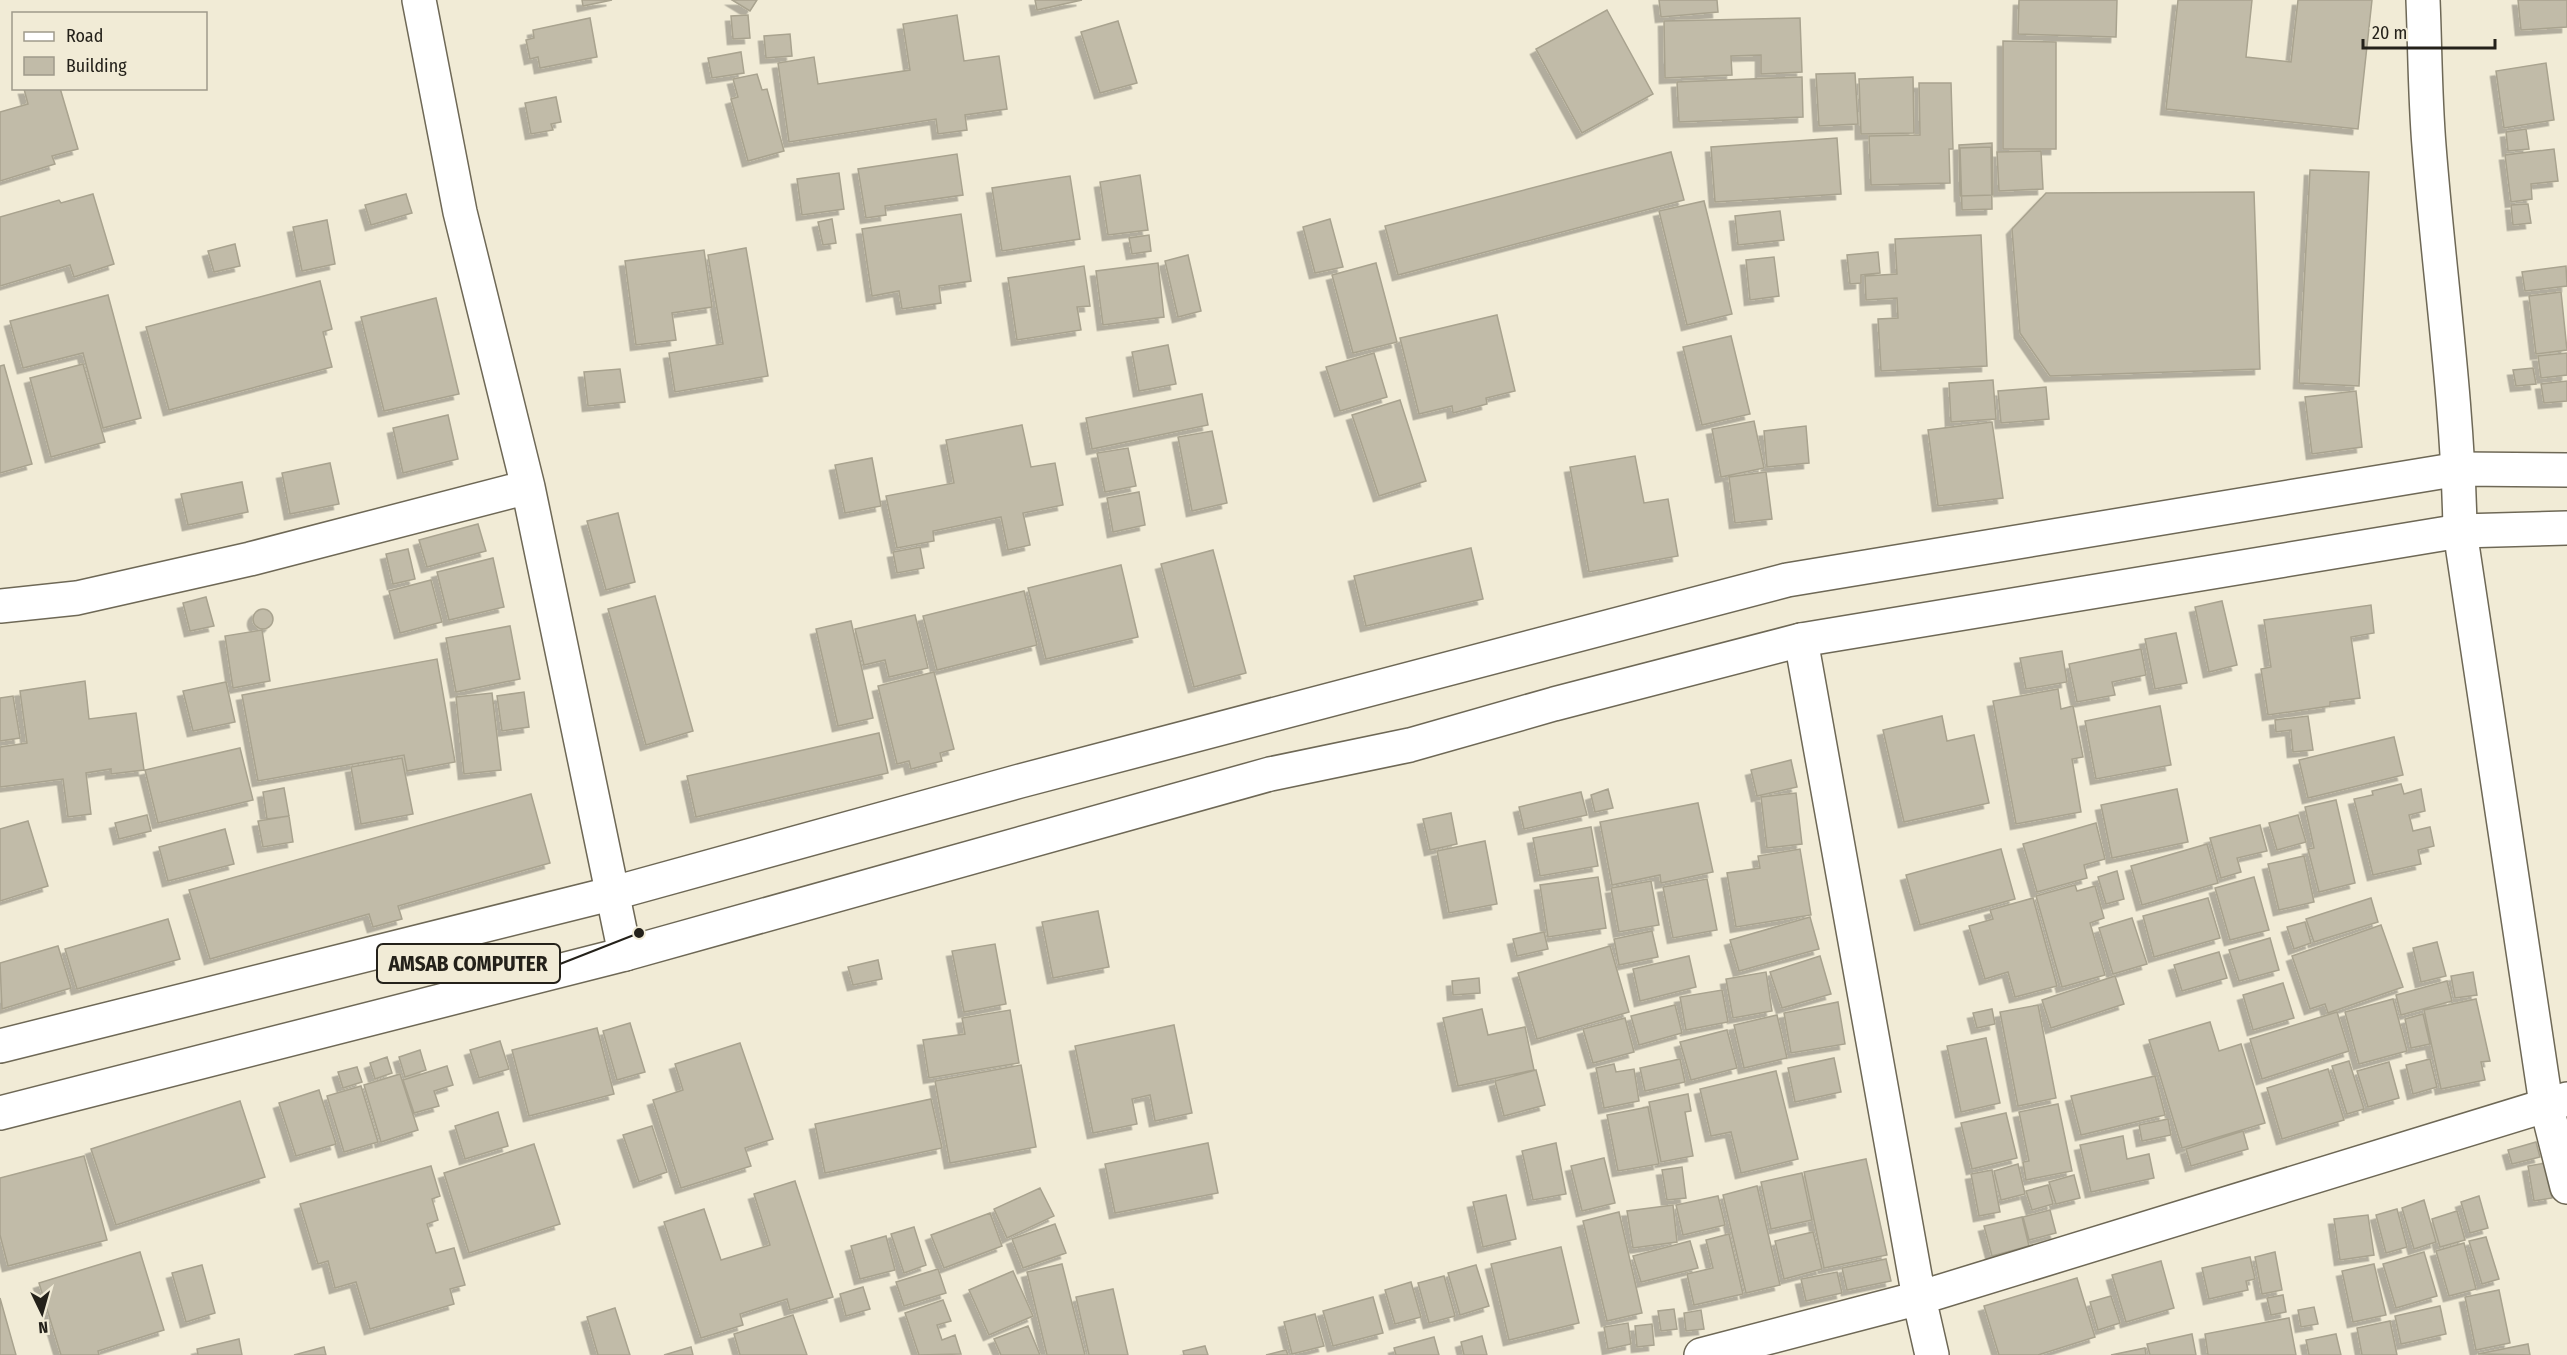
<svg xmlns="http://www.w3.org/2000/svg" width="2567" height="1355" viewBox="0 0 2567 1355" font-family="'Fira Sans Condensed',sans-serif">
<style>
.building{fill:#c1bba8;stroke:#a9a38f;stroke-width:1.5;filter:url(#shadow)}
.lines{fill:none;stroke-linecap:round;stroke-linejoin:round}
.minor-casing{stroke:#6e6856;stroke-width:36}
.tertiary-casing{stroke:#6e6856;stroke-width:36}
.secondary-casing{stroke:#6e6856;stroke-width:36}
.minor{stroke:#fff;stroke-width:33}
.tertiary{stroke:#fff;stroke-width:33}
.secondary{stroke:#fff;stroke-width:33}
.leader{fill:none;stroke:#24211a;stroke-width:2}
.callout-dot{fill:#24211a;stroke:#f1ebd6;stroke-width:2}
.callout{fill:#f1ebd6;stroke:#24211a;stroke-width:2}
.callout-label{font-size:21px;text-anchor:middle;font-weight:bold;fill:#24211a}
</style>
<defs>
<filter id="shadow"><feDropShadow dx="-5.5" dy="5.5" stdDeviation="0" flood-color="#0004"/></filter>
</defs>
<rect width="100%" height="100%" fill="#f1ebd6"/>
<!-- building -->
<path class="building" d="M582,0H612L583,6Z
M732,0H757L750,11Z
M1035,0H1082L1037,10Z
M1659,0H1717L1718,12L1661,17Z
M2019,0H2117L2116,37L2018,34Z
M2178,0H2252L2246,57L2291,62L2298,0H2372L2358,129L2166,109Z
M2518,0H2567V27L2521,30Z
M1607,10L1653,94L1582,133L1536,49Z
M748,15L750,38L733,39L731,16Z
M957,15L964,61L999,56L1007,109L965,115L967,130L938,134L936,119L789,142L778,63L814,57L818,84L910,70L903,24Z
M590,18L597,57L540,68L538,57L530,59L526,40L534,38L533,30Z
M1800,18L1802,72L1761,74V55L1731,56L1732,75L1665,78L1664,21Z
M1118,21L1137,83L1100,93L1081,32Z
M790,34L792,56L766,58L764,36Z
M2003,41L2056,42V149H2003Z
M741,52L744,73L712,78L708,58Z
M2546,63L2554,120L2504,128L2496,71Z
M1855,73L1858,124L1819,126L1816,74Z
M757,74L762,90L767,89L784,151L748,161L731,99L738,97L733,79Z
M1802,77L1803,117L1679,122L1677,82Z
M1913,77L1914,133L1861,134L1859,79Z
M1919,83H1951L1953,149H1949L1950,183L1871,185L1869,136L1920,135Z
M60,88L78,149L52,156L55,164L0,181V112L28,104L24,89Z
M556,97L561,122L551,124L553,130L531,134L525,103Z
M2526,129L2529,149L2508,151L2506,132Z
M1837,138L1841,194L1715,202L1711,147Z
M1992,143L1993,195L1960,196L1959,145Z
M1991,147L1992,209L1962,210L1960,148Z
M2554,149L2558,181L2531,184L2532,199L2511,202L2505,155Z
M2041,151L2043,189L1999,191L1997,152Z
M1671,152L1684,200L1398,275L1385,226Z
M957,154L963,195L885,206L886,215L866,218L858,169Z
M2310,170L2369,172L2359,386L2299,383Z
M839,173L844,209L802,215L797,179Z
M1140,175L1148,230L1108,235L1100,182Z
M1070,176L1080,239L1002,251L992,188Z
M2254,192L2260,369L2050,376L2020,333L2012,229L2046,193Z
M93,194L114,264L74,277L70,265L0,286V217L59,200L61,203Z
M406,194L412,213L371,225L365,205Z
M1704,201L1732,314L1687,325L1659,211Z
M2528,204L2531,223L2513,225L2511,205Z
M1780,211L1784,240L1738,245L1735,216Z
M961,214L971,281L939,286L941,303L902,309L899,291L872,296L862,229Z
M832,219L836,243L823,245L818,222Z
M1330,219L1343,267L1315,273L1303,227Z
M327,220L335,264L302,271L293,227Z
M1149,235L1151,251L1132,254L1129,238Z
M1981,235L1987,366L1881,371L1878,319L1898,318L1897,298L1866,300L1865,276L1897,274L1895,239Z
M235,244L240,266L214,272L208,251Z
M746,248L768,376L675,392L669,353L723,344L708,255Z
M704,250L712,307L672,313L676,340L636,345L625,261Z
M1878,252L1880,273L1861,275V283L1850,284L1847,255Z
M1188,255L1201,311L1178,317L1165,261Z
M1774,257L1779,296L1750,300L1746,260Z
M1158,263L1164,317L1103,325L1096,271Z
M1376,263L1397,342L1353,353L1332,275Z
M1084,266L1090,306L1077,307L1081,330L1017,340L1008,278Z
M2566,266L2567,286L2525,291L2522,272Z
M320,281L332,329L323,332L332,367L169,410L146,327Z
M2561,292L2567,350L2536,354L2529,296Z
M108,295L141,418L103,428L83,353L23,368L10,321Z
M436,298L459,394L384,411L361,317Z
M1497,315L1515,391L1486,398L1487,404L1453,413L1452,406L1419,414L1400,338Z
M1731,336L1750,414L1702,425L1683,347Z
M1168,345L1176,384L1139,391L1132,352Z
M1374,353L1387,397L1340,411L1326,367Z
M2567,353V375L2541,378L2538,356Z
M83,364L105,442L51,457L30,378Z
M4,365L32,464L0,473V366Z
M2533,368L2536,384L2516,386L2513,370Z
M620,369L625,402L588,406L584,372Z
M1993,380L1996,419L1951,422L1949,383Z
M2567,381V401L2544,403L2541,384Z
M2046,387L2049,419L2001,423L1998,391Z
M2356,391L2362,447L2312,454L2305,397Z
M1202,394L1208,425L1092,449L1086,418Z
M1400,400L1426,481L1379,496L1352,415Z
M448,415L458,459L403,473L393,428Z
M1754,421L1764,468L1721,477L1712,429Z
M1992,422L2003,498L1938,506L1928,430Z
M1022,425L1031,467L1055,463L1063,505L1023,513L1030,545L1008,550L1001,517L933,531L934,541L897,548L886,496L954,483L946,440Z
M1806,426L1809,463L1767,467L1764,431Z
M1212,431L1227,503L1192,511L1178,437Z
M1128,448L1136,486L1105,492L1097,453Z
M1635,456L1644,503L1668,499L1678,556L1589,572L1570,467Z
M872,458L881,506L845,513L835,465Z
M330,463L339,504L290,514L282,473Z
M1766,472L1772,519L1735,523L1729,477Z
M242,482L248,512L188,525L181,494Z
M1139,492L1145,525L1113,532L1107,498Z
M618,513L635,582L606,590L587,521Z
M478,524L486,551L427,567L419,540Z
M920,547L924,568L897,573L893,552Z
M1471,548L1483,599L1366,626L1354,576Z
M408,549L415,579L393,584L386,554Z
M1213,550L1246,673L1194,687L1161,564Z
M493,558L504,607L449,620L437,572Z
M1121,565L1138,637L1046,659L1028,588Z
M431,580L442,622L400,633L389,591Z
M1024,591L1037,645L937,670L923,616Z
M655,596L693,731L646,745L608,609Z
M206,597L214,626L190,631L183,603Z
M2222,601L2237,665L2209,672L2195,607Z
M2371,605L2374,633L2351,637L2360,698L2330,702V706L2268,715L2261,669L2271,667L2264,620Z
M253 619a10 10 0 1 1 20 0a10 10 0 1 1-20 0Z
M915,615L928,668L889,677L885,660L864,665L855,629Z
M851,621L873,718L838,726L816,629Z
M510,626L520,679L456,692L446,638Z
M262,630L270,681L233,688L225,636Z
M2176,633L2187,683L2155,689L2145,639Z
M2141,649L2146,675L2112,682L2115,695L2077,702L2069,664Z
M2062,651L2067,682L2026,689L2020,658Z
M437,659L455,762L407,771L404,755L258,781L242,695Z
M934,672L954,749L940,753L942,761L911,769L909,761L897,764L878,686Z
M85,681L89,719L136,713L144,770L111,774V769L86,773L91,814L68,817L63,779L0,787V747L27,743L20,691Z
M226,682L235,722L193,731L183,691Z
M2058,689L2061,709L2073,706L2083,757L2072,759L2081,812L2016,824L1993,701Z
M524,692L529,727L502,731L497,696Z
M492,693L501,770L464,774L456,697Z
M13,696L20,738L0,741V698Z
M2160,706L2171,765L2096,779L2085,721Z
M1942,716L1947,741L1974,735L1989,803L1904,822L1883,730Z
M2308,716L2313,750L2293,752L2291,730L2276,732L2275,720Z
M879,733L888,773L696,817L687,776Z
M2394,737L2403,775L2308,798L2299,760Z
M240,748L253,800L158,823L145,770Z
M402,758L413,814L361,824L351,767Z
M1791,760L1797,787L1757,796L1751,770Z
M2401,784L2404,794L2421,789L2425,811L2409,815L2413,831L2430,827L2434,846L2418,850L2421,864L2373,875L2354,799L2373,795L2372,791Z
M284,788L289,816L267,819L263,792Z
M1608,789L1613,808L1595,812L1591,795Z
M2177,789L2188,842L2112,858L2101,805Z
M1581,792L1587,815L1524,829L1519,807Z
M1796,793L1802,844L1767,848L1761,797Z
M531,794L550,863L398,906L402,919L373,927L369,914L210,959L189,890Z
M2336,800L2355,883L2319,892L2308,849L2314,848L2305,807Z
M1698,803L1713,872L1661,883L1660,875L1612,885L1600,822Z
M1451,813L1457,844L1430,850L1423,819Z
M147,815L151,831L119,839L115,823Z
M2298,815L2306,842L2277,850L2269,823Z
M289,816L293,842L263,847L258,821Z
M28,821L48,886L0,901V829Z
M2096,823L2105,859L2084,865L2087,878L2037,892L2023,844Z
M2260,825L2267,851L2237,858L2241,872L2221,878L2210,838Z
M1591,827L1598,866L1540,876L1533,838Z
M225,829L234,864L168,881L159,847Z
M1485,841L1497,904L1449,913L1437,851Z
M2207,844L2218,883L2142,905L2131,866Z
M1800,849L1811,915L1736,927L1727,873L1760,868L1758,856Z
M2001,849L2015,899L1920,925L1906,875Z
M2304,856L2314,902L2279,910L2268,864Z
M2117,871L2124,899L2106,904L2098,877Z
M1598,877L1606,928L1548,937L1540,885Z
M2254,877L2269,930L2230,940L2215,888Z
M1707,879L1717,930L1673,938L1663,887Z
M1651,881L1659,925L1619,932L1611,888Z
M2075,885L2077,891L2095,886L2104,918L2090,923L2105,975L2062,987L2036,896Z
M2033,898L2057,986L2015,997L2008,972L1985,979L1969,926L1993,919L1990,910Z
M2208,898L2220,938L2154,957L2143,916Z
M2371,898L2378,922L2314,942L2306,919Z
M1098,911L1109,967L1053,978L1042,922Z
M1810,917L1819,949L1739,971L1730,940Z
M2132,918L2147,964L2113,974L2099,928Z
M168,919L180,959L77,989L65,949Z
M2305,922L2311,943L2294,949L2287,927Z
M2381,925L2403,987L2328,1013L2325,1004L2310,1009L2292,956Z
M1652,931L1658,957L1619,965L1614,939Z
M1544,932L1548,949L1517,956L1513,939Z
M2270,938L2279,970L2239,981L2229,950Z
M2437,942L2446,976L2421,982L2413,948Z
M995,944L1006,1004L964,1012L952,951Z
M58,946L71,988L2,1009L0,963Z
M1610,946L1629,1012L1537,1039L1518,973Z
M2219,952L2227,978L2182,991L2174,965Z
M1689,956L1696,987L1640,1001L1633,969Z
M1820,956L1831,994L1782,1008L1770,972Z
M878,960L882,979L853,985L848,967Z
M1766,972L1772,1011L1733,1018L1726,979Z
M2473,972L2477,995L2455,998L2451,976Z
M2115,976L2124,1004L2051,1028L2042,1000Z
M1479,978L1480,993L1453,995L1452,981Z
M2447,981L2452,1001L2401,1015L2396,995Z
M2283,983L2294,1018L2253,1030L2243,995Z
M1722,990L1728,1022L1686,1030L1680,997Z
M2393,999L2407,1051L2359,1064L2345,1012Z
M2476,999L2490,1061L2481,1062L2485,1080L2441,1089L2424,1010Z
M1838,1002L1845,1044L1791,1053L1784,1013Z
M1675,1005L1682,1033L1639,1045L1631,1016Z
M2038,1005L2056,1098L2018,1106L2000,1012Z
M1482,1009L1488,1035L1525,1027L1534,1070L1458,1086L1443,1018Z
M1992,1009L1995,1024L1977,1028L1973,1013Z
M1010,1010L1019,1063L929,1078L923,1040L965,1034L962,1018Z
M2337,1012L2349,1051L2262,1079L2250,1039Z
M2423,1014L2430,1044L2411,1048L2405,1019Z
M1777,1015L1787,1058L1744,1068L1734,1025Z
M1625,1018L1634,1052L1593,1063L1583,1029Z
M2210,1022L2219,1051L2241,1044L2265,1123L2182,1148L2149,1040Z
M630,1023L645,1072L617,1080L603,1031Z
M1174,1025L1192,1113L1155,1121L1150,1095L1132,1099L1137,1124L1093,1133L1075,1046Z
M597,1028L614,1094L529,1116L512,1050Z
M1727,1030L1737,1068L1691,1080L1680,1042Z
M1986,1038L2000,1103L1961,1112L1947,1046Z
M500,1041L509,1069L479,1078L470,1050Z
M740,1043L773,1139L745,1148L751,1166L681,1188L653,1100L683,1090L675,1064Z
M420,1050L426,1070L405,1077L399,1057Z
M387,1057L392,1073L375,1079L370,1063Z
M1834,1058L1841,1092L1795,1102L1788,1068Z
M1680,1059L1685,1082L1645,1091L1640,1068Z
M2430,1059L2437,1087L2413,1094L2406,1065Z
M2349,1061L2364,1109L2347,1114L2332,1066Z
M2389,1062L2399,1098L2368,1107L2357,1071Z
M1614,1064L1616,1072L1634,1069L1639,1101L1604,1108L1596,1068Z
M1021,1065L1036,1147L950,1163L935,1081Z
M447,1066L453,1085L434,1091L439,1106L414,1113L403,1080Z
M357,1067L362,1082L343,1088L338,1072Z
M2328,1069L2344,1120L2282,1139L2267,1088Z
M1536,1070L1545,1105L1504,1116L1495,1081Z
M1776,1071L1798,1159L1741,1173L1731,1132L1711,1136L1700,1089Z
M400,1074L418,1130L381,1142L364,1085Z
M2155,1076L2165,1115L2081,1135L2071,1096Z
M361,1086L378,1142L344,1152L327,1096Z
M319,1090L336,1144L296,1156L279,1103Z
M1688,1094L1691,1111L1685,1112L1693,1156L1661,1162L1649,1102Z
M931,1099L942,1148L825,1173L815,1124Z
M240,1101L265,1177L116,1225L91,1149Z
M2058,1104L2072,1171L2026,1180L2023,1162L2029,1161L2019,1112Z
M1648,1107L1659,1164L1618,1171L1607,1115Z
M498,1112L508,1146L465,1159L455,1126Z
M2006,1113L2017,1158L1972,1169L1961,1123Z
M2168,1119L2171,1135L2142,1141L2139,1125Z
M652,1126L667,1172L639,1182L623,1135Z
M2243,1131L2248,1149L2191,1166L2186,1149Z
M2123,1136L2127,1159L2149,1154L2154,1178L2091,1192L2080,1145Z
M2536,1142L2540,1157L2512,1164L2508,1150Z
M1208,1143L1218,1193L1115,1213L1105,1164Z
M1556,1143L1566,1194L1533,1200L1522,1151Z
M534,1144L560,1224L469,1253L444,1173Z
M84,1156L107,1240L8,1266L0,1235V1178Z
M1604,1158L1615,1203L1582,1211L1571,1166Z
M1866,1159L1887,1255L1824,1268L1804,1172Z
M2545,1163L2552,1198L2534,1201L2528,1166Z
M2018,1164L2025,1194L2001,1200L1994,1171Z
M431,1166L440,1196L432,1199L438,1220L427,1224L436,1253L454,1248L465,1285L450,1289L454,1304L370,1329L356,1282L335,1288L328,1261L318,1264L300,1204Z
M1682,1167L1686,1198L1667,1200L1662,1170Z
M1992,1170L2000,1212L1979,1216L1971,1174Z
M1802,1173L1812,1220L1771,1229L1761,1182Z
M2074,1175L2080,1198L2056,1204L2049,1182Z
M795,1181L833,1297L790,1310L787,1299L740,1314L743,1325L701,1338L664,1222L704,1209L721,1260L770,1245L754,1194Z
M2048,1185L2053,1204L2032,1210L2026,1191Z
M1757,1186L1780,1285L1746,1293L1723,1195Z
M1040,1188L1054,1216L1007,1238L994,1209Z
M1506,1195L1516,1239L1483,1247L1473,1202Z
M1718,1196L1725,1225L1683,1235L1676,1205Z
M2479,1196L2488,1228L2470,1233L2461,1202Z
M2424,1200L2436,1242L2414,1249L2402,1208Z
M1673,1205L1677,1242L1633,1248L1627,1211Z
M2397,1209L2407,1247L2386,1253L2376,1215Z
M2050,1210L2056,1233L2029,1240L2023,1217Z
M2457,1211L2465,1240L2440,1247L2432,1219Z
M1619,1212L1642,1313L1607,1321L1583,1221Z
M990,1213L1002,1246L944,1268L931,1235Z
M2368,1215L2374,1255L2340,1260L2334,1219Z
M2022,1217L2029,1246L1992,1256L1984,1226Z
M1055,1224L1066,1253L1023,1268L1012,1239Z
M914,1227L926,1265L904,1273L891,1234Z
M1813,1232L1822,1269L1784,1279L1775,1241Z
M1729,1234L1743,1294L1694,1305L1687,1274L1713,1268L1706,1240Z
M886,1236L895,1270L860,1279L851,1246Z
M2486,1237L2499,1279L2482,1284L2469,1241Z
M1690,1241L1698,1268L1641,1282L1633,1256Z
M2464,1243L2476,1289L2449,1296L2436,1251Z
M1561,1247L1579,1323L1509,1340L1491,1264Z
M140,1252L164,1330L98,1351L99,1355H61L39,1283Z
M2275,1252L2282,1290L2262,1294L2255,1257Z
M2424,1252L2437,1296L2396,1308L2383,1264Z
M2250,1257L2255,1279L2246,1281L2248,1290L2209,1299L2202,1268Z
M1886,1259L1891,1281L1847,1290L1842,1268Z
M2161,1261L2174,1308L2126,1322L2112,1275Z
M1062,1264L1085,1355H1047L1027,1272Z
M2374,1264L2386,1315L2353,1322L2342,1271Z
M202,1265L215,1313L186,1322L172,1273Z
M1476,1265L1489,1306L1460,1315L1448,1273Z
M938,1269L946,1293L904,1306L896,1282Z
M1013,1271L1033,1316L989,1335L969,1290Z
M1837,1272L1842,1293L1806,1301L1801,1279Z
M1444,1276L1455,1316L1429,1323L1418,1283Z
M2077,1278L2095,1337L2038,1355H1999L1984,1306Z
M1411,1282L1421,1317L1395,1324L1385,1290Z
M863,1287L870,1309L846,1316L840,1294Z
M1113,1289L1128,1355H1089L1076,1297Z
M2499,1290L2510,1343L2476,1350L2465,1297Z
M2283,1295L2286,1312L2271,1315L2267,1298Z
M2111,1296L2120,1323L2098,1330L2090,1302Z
M1373,1297L1383,1333L1333,1346L1323,1311Z
M0,1299V1298L16,1355H0Z
M943,1300L951,1321L937,1325L942,1340L955,1335L961,1354L919,1355L905,1313Z
M2440,1306L2446,1334L2401,1344L2395,1316Z
M2314,1307L2318,1324L2301,1327L2298,1310Z
M615,1308L630,1355H598L587,1317Z
M1674,1309L1677,1329L1661,1331L1658,1311Z
M1701,1310L1704,1329L1686,1331L1684,1313Z
M1315,1314L1324,1346L1292,1354L1284,1322Z
M793,1315L807,1355H740L734,1334Z
M2289,1318L2296,1355H2208L2205,1334Z
M2390,1321L2397,1355H2362L2357,1328Z
M1628,1323L1631,1344L1608,1349L1604,1327Z
M1652,1324L1654,1345L1637,1347L1635,1326Z
M1028,1326L1040,1355H1001L994,1339Z
M2192,1334L2196,1355H2150L2147,1344Z
M2336,1334L2341,1355H2309L2306,1340Z
M1482,1336L1487,1355H1464L1461,1342Z
M1434,1337L1439,1355H1396L1394,1348Z
M239,1339L242,1355H198L197,1349Z
M2528,1344L2530,1355L2478,1354Z
M1205,1346L1208,1355H1184L1183,1351Z
M324,1347L326,1355H294Z
M691,1347L693,1355H664Z
M2145,1348L2146,1355H2111Z
M1286,1350L1288,1355H1266Z"/>
<g class="lines">
<!-- minor casing -->
<g class="minor-casing">
<path id="minor" d="M419,0L460,212L528,487L625,954
M0,606L77,598L250,559L528,487
M1801,640L1919,1298L1932,1355
M1701,1355L1919,1298L2567,1099"/>
</g>
<!-- tertiary casing -->
<g class="tertiary-casing">
<path id="tertiary" d="M2423,0C2425,48 2425,97 2429,146C2439,274 2458,402 2460,531"/>
</g>
<!-- secondary casing -->
<g class="secondary-casing">
<path id="secondary" d="M2460,531L2546,1104L2567,1187
M0,1046L614,893L1020,781L1787,580L2459,469L2567,470
M0,1113L625,954L1270,774L1410,745L1554,704L1801,640L2460,531L2567,528"/>
</g>
<!-- minor -->
<use href="#minor" class="minor"/>
<!-- tertiary -->
<use href="#tertiary" class="tertiary"/>
<!-- secondary -->
<use href="#secondary" class="secondary"/>
</g>
<!-- callouts -->
<path class="leader" d="M639 933L560 964"/>
<circle class="callout-dot" cx="639" cy="933" r="6"/>
<rect class="callout" x="377" y="944" width="183" height="39" rx="6"/>
<g class="callout-label">
<text x="468" y="971">AMSAB COMPUTER</text>
</g>
<!-- legend -->
<rect x="12" y="12" width="195" height="78" fill="#f1ebd6" stroke="#9f9a8b" stroke-width="1.5"/>
<rect x="24" y="32" width="30" height="9" fill="#ffffff" stroke="#9f9a8b" stroke-width="1.5"/>
<text x="66" y="42" font-size="18" fill="#24211a">Road</text>
<rect x="24" y="57" width="30" height="18" fill="#c1bba8" stroke="#9f9a8b" stroke-width="1.5"/>
<text x="66" y="72" font-size="18" fill="#24211a">Building</text>
<!-- north arrow -->
<g transform="translate(42 1313) rotate(175)" stroke="#f1ebd6" stroke-width="4.5" paint-order="stroke">
<path d="M0-4.5L10 22L0 15L-10 22Z" fill="#24211a"/>
<text y="-9" font-size="16" font-weight="bold" text-anchor="middle" fill="#24211a">N</text>
</g>
<!-- scale -->
<path d="M2363 39v9h132v-9" fill="none" stroke="#24211a" stroke-width="3"/>
<text x="2372" y="39" font-size="18" fill="#24211a" stroke="#f1ebd6" stroke-width="4.5" paint-order="stroke">20 m</text>
</svg>
